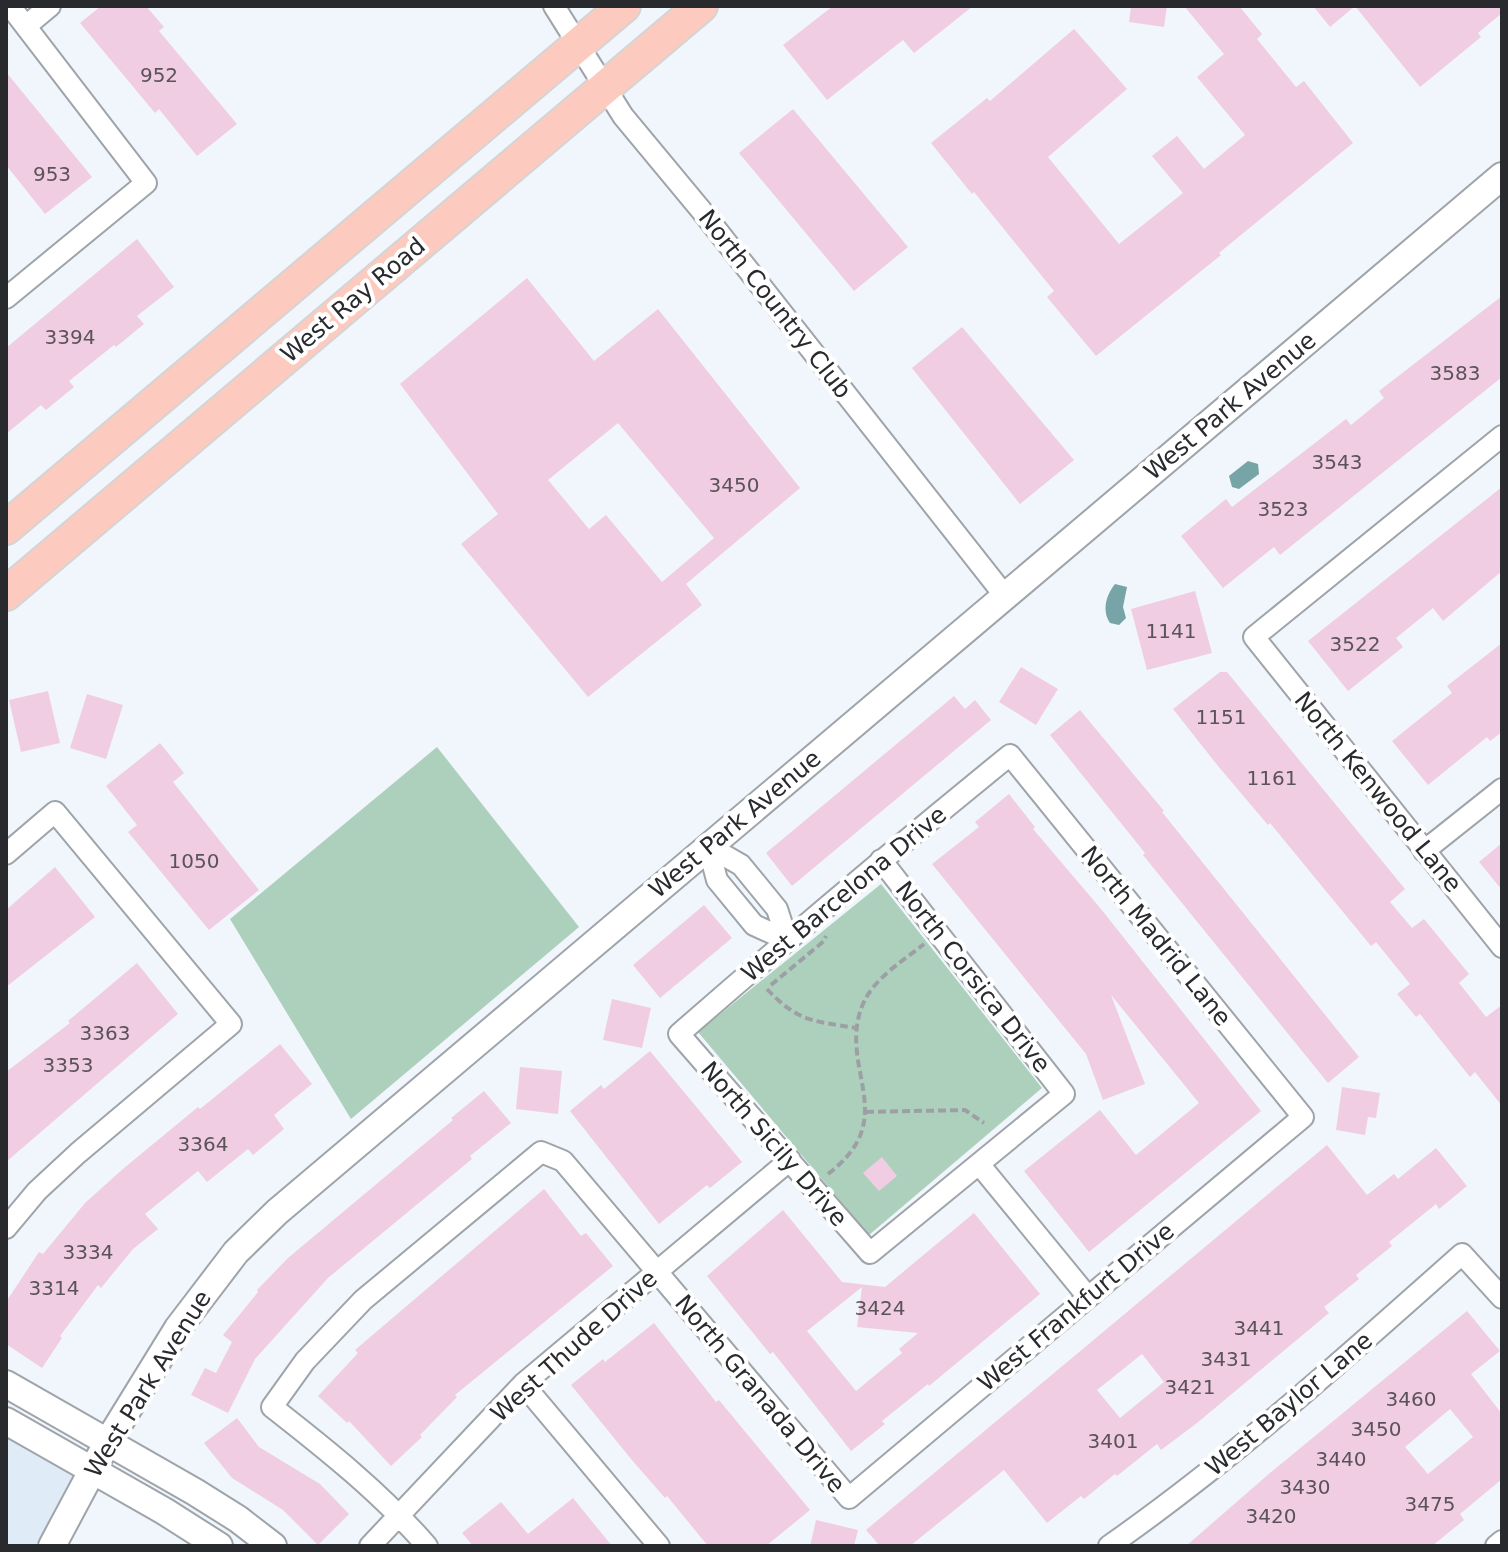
<svg xmlns="http://www.w3.org/2000/svg" width="1508" height="1552" viewBox="0 0 1508 1552" font-family="'DejaVu Sans',sans-serif">
<style>
.built{fill:#dfebf6}
.green{fill:#add0bc}
.water{fill:#77a4a6}
.building{fill:#f0cde3;fill-rule:evenodd}
.lines{fill:none;stroke-linecap:round;stroke-linejoin:round}
.minor-casing{stroke:#9ea4a9;stroke-width:24}
.tertiary-casing{stroke:#9ea4a9;stroke-width:30}
.primary-casing{stroke:#d4d4d5;stroke-width:36}
.path{stroke:#9ca0a5;stroke-width:4;stroke-dasharray:8 4;stroke-linecap:butt}
.minor{stroke:#fff;stroke-width:20}
.tertiary{stroke:#fff;stroke-width:26}
.primary{stroke:#fdcabf;stroke-width:32}
.labels{text-anchor:middle;stroke-width:8;stroke-linejoin:round;paint-order:stroke}
.number-label{font-size:20px;fill:#5a535a}
.street-label{font-size:24px;fill:#282a2d;stroke:#fff}
</style>
<rect width="100%" height="100%" fill="#f0f6fc"/>
<!-- built -->
<path class="built" d="M6,1421L93,1471L52,1546H6Z"/>
<!-- green -->
<path class="green" d="M437,747L579,927L351,1119L230,919Z
M881,884L1042,1088L869,1235L698,1032Z"/>
<!-- water -->
<path class="water" d="M1248,461L1258,464L1259,474L1239,489L1232,487L1229,476Z
M1115,584L1127,587L1123,607L1126,618L1119,625L1110,623C1101,610 1107,594 1115,584Z"/>
<!-- building -->
<path class="building" d="M101,6H146L164,27L159,31L237,124L197,156L159,109L155,113L80,23Z
M833,6H973L914,53L903,40L827,100L783,45Z
M1131,6H1167L1164,27L1129,22Z
M1184,6H1239L1262,34L1257,39L1296,87L1304,81L1353,143L1219,253L1221,255L1096,356L1047,297L1054,291L974,192L972,194L931,143L987,98L990,101L1074,29L1127,89L1048,157L1119,244L1183,193L1152,156L1177,136L1204,169L1245,135L1197,77L1224,54Z
M1313,6H1502V13L1478,33L1481,37L1420,87L1355,6L1330,27Z
M6,72L92,177L45,214L6,165Z
M793,109L908,247L854,291L739,153Z
M137,239L174,287L137,316L144,324L116,347L114,345L69,381L74,387L46,410L41,405L6,434V348Z
M527,278L594,361L658,309L800,488L686,584L702,605L588,697L461,544L498,514L400,384ZM618,423L714,538L662,582L606,515L589,529L548,480Z
M1502,296V377L1280,555L1274,547L1223,588L1181,536L1226,499L1232,507L1346,419L1351,425L1384,398L1379,391Z
M962,327L1074,460L1020,504L912,368Z
M1502,487V571L1443,621L1433,608L1396,638L1403,647L1348,691L1308,641Z
M1195,591L1212,653L1147,670L1131,609Z
M1502,643V732L1490,741L1487,737L1428,785L1392,741L1452,693L1447,686Z
M1021,667L1058,689L1036,725L999,702Z
M1220,672H1227L1405,889L1390,902L1412,928L1424,919L1469,974L1459,983L1486,1017L1502,1005V1106L1475,1072L1470,1077L1420,1014L1416,1017L1397,994L1410,984L1376,942L1371,946L1270,823L1268,825L1218,766L1173,709Z
M48,691L60,743L21,752L9,700Z
M87,694L123,705L106,759L70,748Z
M954,696L965,709L975,700L991,720L792,886L766,853Z
M1080,710L1164,811L1162,812L1359,1057L1328,1083L1143,855L1145,853L1050,735Z
M160,743L184,773L173,782L259,890L209,930L128,832L137,825L106,786Z
M1009,794L1035,827L1033,829L1101,909L1261,1111L1089,1252L1024,1171L1100,1110L1136,1155L1199,1103L1111,995L1145,1084L1103,1100L1086,1054L932,864L979,827L975,822Z
M1502,843V890L1479,862Z
M55,867L95,917L6,987V910Z
M704,905L732,938L660,998L633,965Z
M137,963L178,1014L6,1162V1072L70,1023L68,1021Z
M612,999L651,1008L642,1048L603,1040Z
M280,1044L312,1084L274,1115L284,1129L253,1155L248,1149L207,1182L198,1171L145,1214L158,1229L133,1249L101,1288L98,1285L60,1336L62,1338L42,1368L6,1344V1302L39,1252L43,1254L85,1203L124,1168L198,1107L200,1109Z
M650,1051L742,1162L710,1188L707,1185L659,1224L570,1111L601,1085L604,1089Z
M520,1067L562,1071L558,1114L516,1109Z
M1342,1087L1380,1093L1376,1118L1368,1117L1365,1135L1336,1130Z
M484,1091L511,1123L470,1156L472,1159L328,1278L255,1359L228,1413L191,1395L205,1368L216,1373L232,1342L223,1335L258,1292L257,1290L288,1258L453,1120L451,1118Z
M1327,1145L1367,1195L1394,1174L1398,1179L1436,1148L1467,1186L1439,1209L1436,1204L1389,1242L1392,1246L1356,1275L1359,1279L1324,1307L1329,1313L1197,1423L1161,1450L1157,1444L1117,1476L1115,1474L1084,1499L1081,1496L1047,1523L1004,1470L910,1546H880L866,1530ZM1142,1354L1164,1382L1120,1418L1097,1390Z
M882,1157L897,1176L879,1191L863,1173Z
M544,1189L581,1236L586,1233L613,1266L455,1395L457,1397L420,1435L422,1437L391,1466L349,1421L347,1423L318,1396L358,1353L355,1350Z
M783,1210L842,1282L885,1287L974,1213L1040,1294L929,1386L928,1384L882,1421L885,1424L851,1451L773,1352L770,1354L707,1276ZM862,1287L857,1327L918,1333L899,1349L902,1353L856,1391L807,1331Z
M1467,1311L1500,1351L1471,1374L1502,1414V1479L1460,1514L1464,1520L1432,1546H1186L1270,1473ZM1450,1409L1473,1437L1428,1474L1405,1447Z
M654,1323L716,1402L719,1400L810,1510L766,1546H708L667,1496L665,1498L631,1459L571,1385L603,1359L605,1362Z
M237,1418L259,1447L320,1484L349,1514L318,1545L283,1510L232,1478L204,1443Z
M573,1498L612,1546H473L462,1533L501,1502L528,1534Z
M816,1520L858,1530L854,1546H810Z"/>
<g class="lines">
<!-- minor casing -->
<g class="minor-casing">
<path id="minor" d="M554,6L623,116L701,210L1005,596
M26,26L50,6
M6,298L146,183L10,6
M1502,436L1254,637L1502,947
M708,846L717,880L754,925L787,940
M708,846L741,865L777,909L787,940
M1424,851L1502,789
M6,854L55,812L231,1024L78,1153L37,1191L6,1228
M979,1164L1088,1297
M523,1384L659,1546
M370,1546L523,1384L790,1160
M427,1546C381,1493 327,1450 272,1407L305,1361L363,1300L541,1152L563,1161L849,1498L1303,1117L1010,755C898,846 788,939 679,1034L870,1253L1064,1094L881,860
M1109,1546C1235,1458 1347,1356 1462,1254L1502,1298
M1496,1546L1502,1541"/>
</g>
<!-- tertiary casing -->
<g class="tertiary-casing">
<path id="tertiary" d="M6,1384L195,1492L238,1519L273,1546
M6,1421L164,1511L219,1546
M52,1546L107,1443L178,1328L236,1252L277,1212L1502,176"/>
</g>
<!-- primary casing -->
<g class="primary-casing">
<path id="primary" d="M6,528L624,6
M6,594L701,6"/>
</g>
<!-- path -->
<path class="path" d="M771,985L824,941L826,936
M767,989C798,1022 813,1021 856,1028
M866,1112L965,1110L984,1123
M828,1174C903,1117 836,1068 863,1004C874,978 903,961 924,944"/>
<!-- minor -->
<use href="#minor" class="minor"/>
<!-- tertiary -->
<use href="#tertiary" class="tertiary"/>
<!-- primary -->
<use href="#primary" class="primary"/>
</g>
<g class="labels">
<!-- number labels -->
<g class="number-label">
<text x="159" y="82">952</text>
<text x="52" y="181">953</text>
<text x="70" y="344">3394</text>
<text x="1455" y="380">3583</text>
<text x="1337" y="469">3543</text>
<text x="734" y="492">3450</text>
<text x="1283" y="516">3523</text>
<text x="1171" y="638">1141</text>
<text x="1355" y="651">3522</text>
<text x="1221" y="724">1151</text>
<text x="1272" y="785">1161</text>
<text x="194" y="868">1050</text>
<text x="105" y="1040">3363</text>
<text x="68" y="1072">3353</text>
<text x="203" y="1151">3364</text>
<text x="88" y="1259">3334</text>
<text x="54" y="1295">3314</text>
<text x="880" y="1315">3424</text>
<text x="1259" y="1335">3441</text>
<text x="1226" y="1366">3431</text>
<text x="1190" y="1394">3421</text>
<text x="1411" y="1406">3460</text>
<text x="1376" y="1436">3450</text>
<text x="1113" y="1448">3401</text>
<text x="1341" y="1466">3440</text>
<text x="1305" y="1494">3430</text>
<text x="1430" y="1511">3475</text>
<text x="1271" y="1523">3420</text>
</g>
<!-- street labels -->
<g class="street-label">
<text transform="translate(353 300) rotate(-40)" y="8">West Ray Road</text>
<text transform="translate(775 304) rotate(52)" y="8">North Country Club</text>
<text transform="translate(1230 406) rotate(-40)" y="8">West Park Avenue</text>
<text transform="translate(1378 792) rotate(51)" y="8">North Kenwood Lane</text>
<text transform="translate(735 824) rotate(-40)" y="8">West Park Avenue</text>
<text transform="translate(844 894) rotate(-40)" y="8">West Barcelona Drive</text>
<text transform="translate(1156 936) rotate(51)" y="8">North Madrid Lane</text>
<text transform="translate(973 977) rotate(52)" y="8">North Corsica Drive</text>
<text transform="translate(774 1144) rotate(49)" y="8">North Sicily Drive</text>
<text transform="translate(1076 1307) rotate(-40)" y="8">West Frankfurt Drive</text>
<text transform="translate(574 1346) rotate(-42)" y="8">West Thude Drive</text>
<text transform="translate(148 1384) rotate(-58)" y="8">West Park Avenue</text>
<text transform="translate(760 1394) rotate(50)" y="8">North Granada Drive</text>
<text transform="translate(1289 1404) rotate(-40)" y="8">West Baylor Lane</text>
</g>
</g>
<!-- border -->
<rect width="1508" height="1552" fill="none" stroke="#282a2d" stroke-width="16"/>
</svg>
